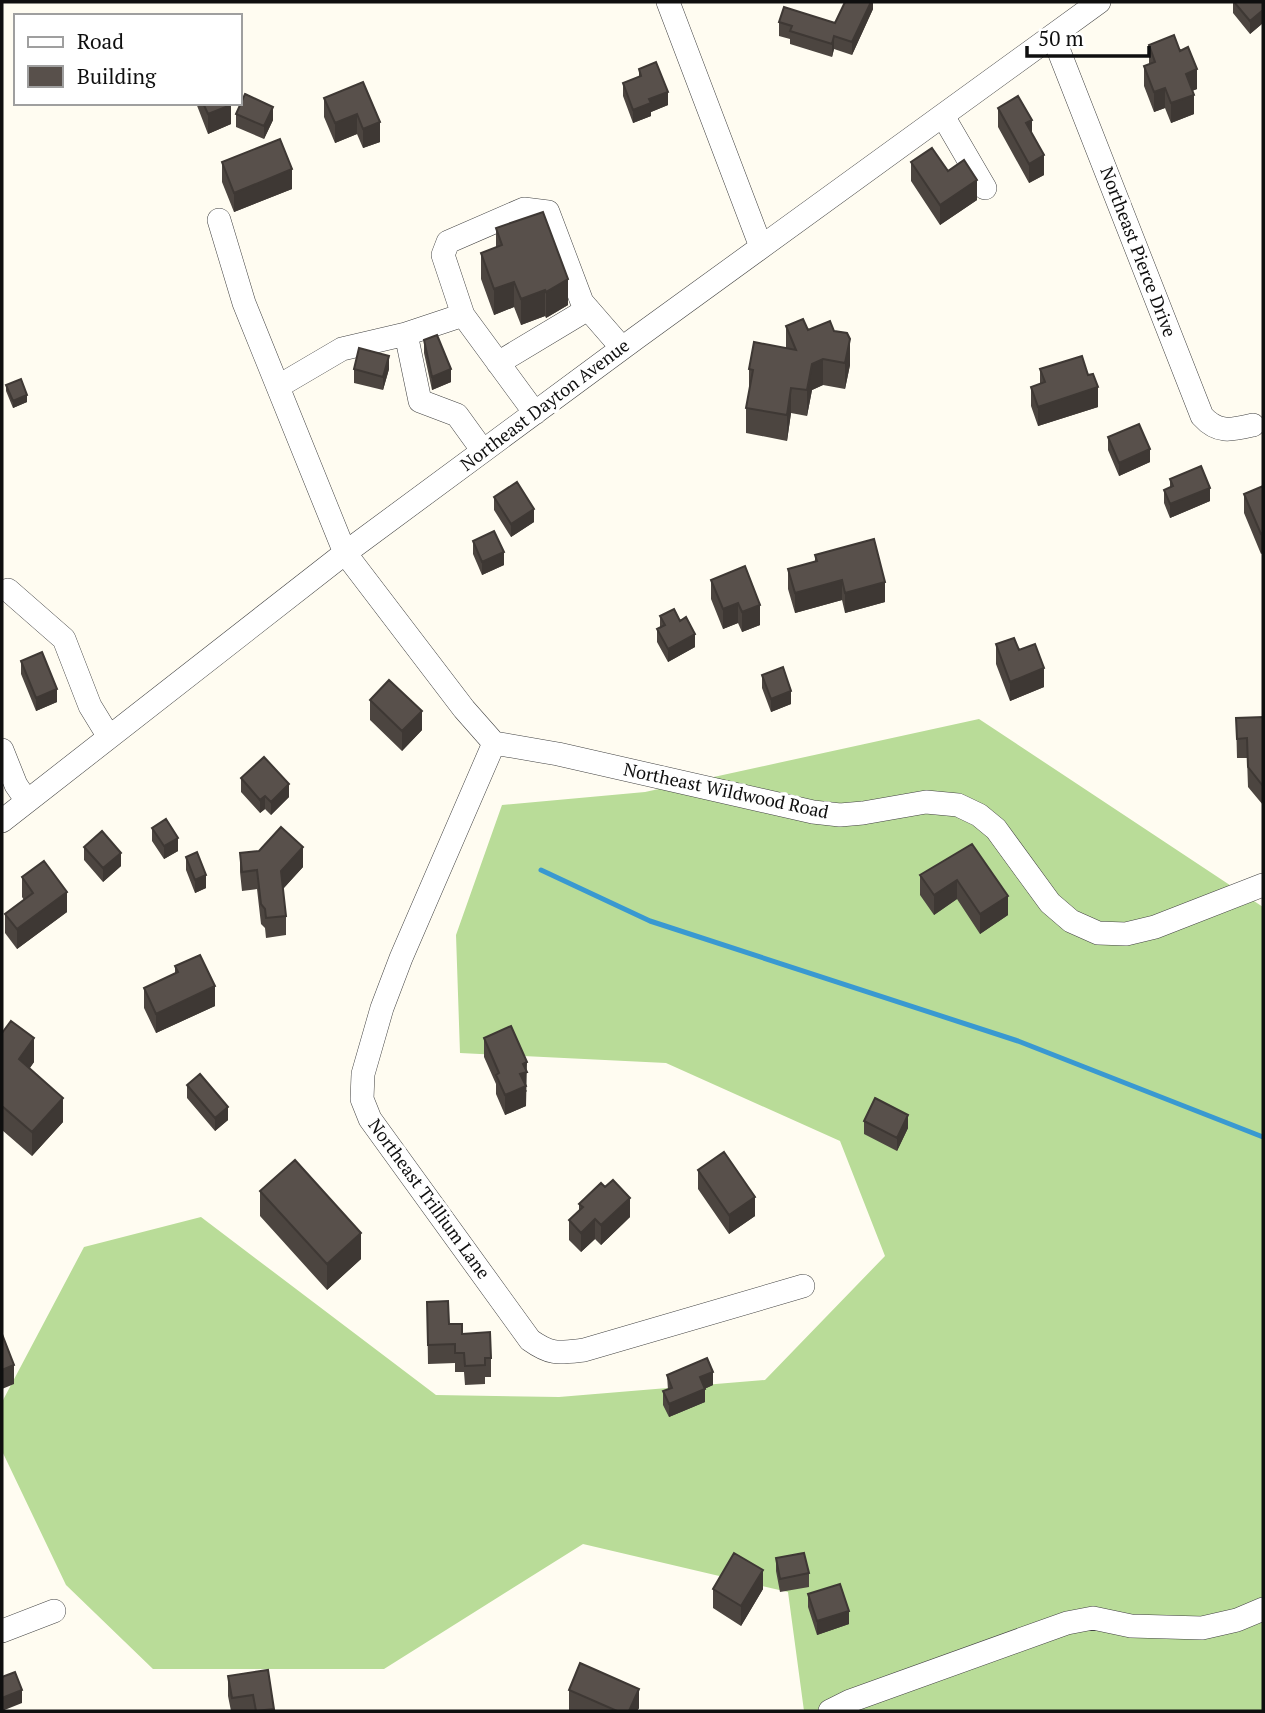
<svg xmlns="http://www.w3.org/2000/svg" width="1265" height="1713" viewBox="0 0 1265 1713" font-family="'PT Serif',serif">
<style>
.forest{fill:#b9dc98}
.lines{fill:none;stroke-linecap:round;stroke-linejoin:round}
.stream{stroke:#3999d1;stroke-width:5}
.minor-casing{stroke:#424242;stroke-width:24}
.minor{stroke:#fff;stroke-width:23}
.wall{fill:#4c4540}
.shaded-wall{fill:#3e3834}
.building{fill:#58504b;stroke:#3e3834;stroke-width:2}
.labels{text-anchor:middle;stroke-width:7;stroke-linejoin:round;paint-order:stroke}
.street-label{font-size:18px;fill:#0f0f0f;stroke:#fff}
</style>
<rect width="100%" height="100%" fill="#fffcf1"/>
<!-- forest -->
<path class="forest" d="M979,719L1263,907V1711H804L788,1592L583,1544L384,1669H153L66,1585L2,1451V1402L84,1247L201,1217L436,1395L559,1397L765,1380L885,1256L840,1141L666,1063L460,1053L456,935L502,805L645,792Z"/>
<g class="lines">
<!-- stream -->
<path class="stream" d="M541,870L650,921L1018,1041L1263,1137"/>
<!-- minor casing -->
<g class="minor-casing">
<path id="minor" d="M668,2L761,247
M1053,36L1202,416C1218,434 1232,430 1253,425
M943,116L985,188
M219,220L244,303L345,553L464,709L494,743L558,754L813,812L840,815L863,813L926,802L958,805L979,815L996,829L1050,903L1071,921L1098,933L1126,934L1155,927L1263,885
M463,315L443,255L448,242L524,209L548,212L582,302L622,348
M498,363L588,309
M279,386L342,349L406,334
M483,451L457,415L420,401L406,334L463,315L535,413
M8,590L64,639L90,706L109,737
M494,743L401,958L382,1008L363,1074L362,1099L370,1119L530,1340C551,1355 558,1353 584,1350L803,1286
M2,750L16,785L27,801
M2,821L345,553L636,338L1099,2
M2,1631L54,1611
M830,1711L850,1701L1067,1623L1093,1618L1131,1626L1202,1628L1237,1620L1263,1609"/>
</g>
<!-- minor -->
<use href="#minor" class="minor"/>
</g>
<!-- wall -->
<path class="wall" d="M873,2V9L852,55L834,49L832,57L790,44V39L779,36V22L835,23Z
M1233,2H1263V23L1250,34L1233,13Z
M1149,45L1180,51L1197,89L1192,91L1194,114L1171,123L1165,108L1154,112L1144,86V66L1149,64Z
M639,69L668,105L651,112V116L633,123L623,96V83L639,77Z
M363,82L380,142L363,148L357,134L335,143L324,117V98Z
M196,103H230L231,124L208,134Z
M998,108L1032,134L1044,175L1029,183L998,127Z
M236,114L273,120L264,139L236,127Z
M222,162L292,189L234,212L222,182Z
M911,162L948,171L977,200L940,225L911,181Z
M496,228L568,305L546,318L545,316L521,325L514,307L494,315L481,279V253L496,247Z
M786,326L808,330L850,365L845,389L823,385L812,390L807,416L791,413L787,441L746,433V408L749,394V369L786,348Z
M424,340L451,382L432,390L424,353Z
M354,369H389L383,390L354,383Z
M1040,369L1098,407L1038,426L1031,406V387L1040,384Z
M6,385L27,402L13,408L6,391Z
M1108,437L1150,462L1119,476L1108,450Z
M1170,479L1210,501L1170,518L1164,503V490L1170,488Z
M1263,486L1261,554L1244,513V494Z
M494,497L534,522L511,537L494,510Z
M473,541L504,565L482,575L473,554Z
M815,555L885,602L845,613L842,600L795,613L788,589V569L815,562Z
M711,580L760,625L742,632L738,623L723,629L711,599Z
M660,616L695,647L668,662L657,642V629L660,627Z
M996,644L1019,650L1044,687L1010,701L996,664Z
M21,661L57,702L36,711L21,674Z
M762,675L791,704L771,712L762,688Z
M370,700L422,730L402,751L370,720Z
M1263,717V805L1248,787L1247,758H1237L1236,718Z
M241,778L289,797L271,815L265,809L260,813L241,792Z
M152,828L178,851L164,859L152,841Z
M972,844L1008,915L980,934L957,899L934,915L920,895V875Z
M84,847L121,866L103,882L84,860Z
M240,853L303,867L283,889L286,916V935L266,938L265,928L261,924L257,889L242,891L240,872Z
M186,857L206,888L195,893L186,870Z
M22,877L67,912L17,949L5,933V914L24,900L22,897Z
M175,966L215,1006L156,1033L144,1008V988L175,973Z
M2,1033L34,1062L29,1069L63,1122L32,1156L2,1130Z
M484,1038L527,1091L526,1092V1106L505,1115L496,1094V1084L484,1057Z
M187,1085L228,1120L215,1131L187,1098Z
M864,1121L908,1128L897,1151L864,1134Z
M698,1170L755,1216L729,1234L698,1189Z
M260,1191L361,1259L327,1290L260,1216Z
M579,1204L630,1217L601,1245L595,1239L581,1252L569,1240V1220L579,1210Z
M427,1302L449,1324L491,1358V1377H485V1384L465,1385L464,1372H455V1363L428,1364Z
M667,1375L713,1385L704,1389L705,1402L669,1417L663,1405V1391L668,1390Z
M776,1558L809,1573V1587L780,1592L776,1571Z
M713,1589H763L741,1626L713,1608Z
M808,1594L849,1624L817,1635L808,1607Z
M228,1676L274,1709V1711H231L228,1696Z
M569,1690L639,1708L637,1711H572L569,1710Z"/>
<!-- shaded-wall -->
<path class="shaded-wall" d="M871,2H873V9L852,55V42Z
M1263,10V23L1250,34V21Z
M834,36V49L832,57V44Z
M1197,69V89L1186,93V74Z
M1165,88V108L1154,112V92Z
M668,92V105L651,112V116L633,123V110L649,99Z
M1194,95V114L1171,123V103Z
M231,105V124L208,134V114Z
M273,107V120L264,139V126Z
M357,114V134L335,143V123Z
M1032,120V140L1026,123Z
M380,122V142L363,148V129Z
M1044,155V175L1029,183V164Z
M292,169V189L234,212V193Z
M977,180V200L940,225V205Z
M568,279V305L546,318V292Z
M514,282V307L494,315V289Z
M545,290V316L521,325V299Z
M850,339V365L845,389V363Z
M389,356V369L383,390V377Z
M823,359V385L812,390L807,416V390L812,364Z
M451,369V382L432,390V377Z
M1098,387V407L1038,426V407Z
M791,388V413L787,441V415Z
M27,395V402L13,408V401Z
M1150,449V462L1119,476V463Z
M1210,488V501L1170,518V504Z
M534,509V522L511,537V524Z
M1263,533V553L1261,554V534Z
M504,552V565L482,575V562Z
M842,580V600L795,613V593Z
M885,582V602L845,613V593Z
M738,603V623L723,629V609Z
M760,605V625L742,632V612Z
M695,634V647L668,662V649Z
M1044,668V687L1010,701V682Z
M57,689V702L36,711V698Z
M791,691V704L771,712V699Z
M422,711V730L402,751V731Z
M289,784V797L271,815V802Z
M265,796V809L260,813V800Z
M178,838V851L164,859V846Z
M303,847V867L281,891V871Z
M121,853V866L103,882V868Z
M206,875V888L195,893V880Z
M957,880V899L934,915V895Z
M67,892V912L17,949V929Z
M1008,896V915L980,934V914Z
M215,986V1006L156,1033V1014Z
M34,1038V1062L19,1084V1059Z
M527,1062L526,1106L505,1115V1095L520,1074L523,1064Z
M63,1098V1122L32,1156V1132Z
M228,1107V1120L215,1131V1118Z
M908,1115V1128L897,1151V1138Z
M755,1197V1216L729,1234V1215Z
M630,1198V1217L601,1245V1225Z
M595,1219V1239L581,1252V1233Z
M361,1233V1259L327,1290V1264Z
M14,1365V1384L2,1389V1370Z
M713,1372V1385L700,1391V1377Z
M705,1389V1402L669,1417V1404Z
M763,1570V1589L741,1626V1606Z
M849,1611V1624L817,1635V1621Z
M639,1689V1708L637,1711H629Z
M22,1690V1703L2,1711V1698Z"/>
<!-- building -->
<path class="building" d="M845,2H871L852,42L834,36L832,44L790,31L792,26L779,22L784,7L835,23Z
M1234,2H1263V10L1250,21Z
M1174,35L1180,51L1188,47L1197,69L1186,74L1194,95L1171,103L1165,88L1154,92L1144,66L1155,62L1149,45Z
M656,62L668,92L649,99L651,103L633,110L623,83L641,76L639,69Z
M363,82L380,122L363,129L357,114L335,123L324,98Z
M245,94L273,107L264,126L236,114Z
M1018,96L1032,120L1026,123L1044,155L1029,164L998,108Z
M203,103H230L231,105L208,114Z
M280,139L292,169L234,193L222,162Z
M932,148L948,171L964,160L977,180L940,205L911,162Z
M543,212L568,279L546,292L545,290L521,299L514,282L494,289L481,253L502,245L496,228Z
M803,319L808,330L830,321L834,331L847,333L850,339L845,363L823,359L812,364L807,390L791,388L787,415L746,408L753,370L749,369L754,342L796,350L786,326Z
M437,335L451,369L432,377L424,340Z
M359,348L389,356L383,377L354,369Z
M1082,356L1088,375L1093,374L1098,387L1038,407L1031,387L1045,382L1040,369Z
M21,379L27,395L13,401L6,385Z
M1139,424L1150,449L1119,463L1108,437Z
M1201,466L1210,488L1170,504L1164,490L1173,486L1170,479Z
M517,482L534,509L511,524L494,497Z
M1263,486V533L1261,534L1244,494Z
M494,531L504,552L482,562L473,541Z
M874,539L885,582L845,593L842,580L795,593L788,569L817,561L815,555Z
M745,566L760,605L742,612L738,603L723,609L711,580Z
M674,609L680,621L686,617L695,634L668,649L657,629L665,625L660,616Z
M1014,638L1019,650L1035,644L1044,668L1010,682L996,644Z
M42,652L57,689L36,698L21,661Z
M783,667L791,691L771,699L762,675Z
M389,680L422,711L402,731L370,700Z
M1263,717V786L1248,767L1247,738L1237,739L1236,718Z
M264,757L289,784L271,802L265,796L260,800L241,778Z
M166,819L178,838L164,846L152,828Z
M281,827L303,847L281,871L286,916L266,918L265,909L261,904L257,870L242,872L240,853L259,851Z
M102,831L121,853L103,868L84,847Z
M972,844L1008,896L980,914L957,880L934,895L920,875Z
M197,852L206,875L195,880L186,857Z
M44,861L67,892L17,929L5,914L33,893L22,877Z
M200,955L215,986L156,1014L144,988L178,972L175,966Z
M11,1021L34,1038L19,1059L63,1098L32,1132L2,1106V1033Z
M511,1026L527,1062L523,1064L527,1072L520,1074L526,1086L505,1095L496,1075L499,1073L484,1038Z
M200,1074L228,1107L215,1118L187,1085Z
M875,1098L908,1115L897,1138L864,1121Z
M724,1152L755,1197L729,1215L698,1170Z
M295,1160L361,1233L327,1264L260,1191Z
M613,1180L630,1198L601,1225L595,1219L581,1233L569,1220L583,1207L579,1204L601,1183L605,1187Z
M448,1301L449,1324H462V1334L490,1332L491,1358H485V1365L465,1366L464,1353H455V1344L428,1345L427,1302Z
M2,1334L14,1365L2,1370Z
M707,1358L713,1372L700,1377L705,1389L669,1404L663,1391L672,1388L667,1375Z
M734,1553L763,1570L741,1606L713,1589Z
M804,1553L809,1573L780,1579L776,1558Z
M840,1584L849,1611L817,1621L808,1594Z
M580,1663L639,1689L629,1711H617L569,1690Z
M268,1670L274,1709L256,1711L253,1695L232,1698L228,1676Z
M15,1672L22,1690L2,1698V1677Z"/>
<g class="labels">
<!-- street labels -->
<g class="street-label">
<text transform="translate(1138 252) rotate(69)" y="6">Northeast Pierce Drive</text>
<text transform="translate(545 405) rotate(-37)" y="6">Northeast Dayton Avenue</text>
<text transform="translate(726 791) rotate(12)" y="6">Northeast Wildwood Road</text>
<text transform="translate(429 1199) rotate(54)" y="6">Northeast Trillium Lane</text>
</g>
</g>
<!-- border -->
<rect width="1265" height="1713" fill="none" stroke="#0f0f0f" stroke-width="7"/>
<!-- legend -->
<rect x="14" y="14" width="228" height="91" fill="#ffffff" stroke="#9f9f9f" stroke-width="2"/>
<rect x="28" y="37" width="35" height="10" fill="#ffffff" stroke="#9f9f9f" stroke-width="2"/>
<text x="77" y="49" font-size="21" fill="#0f0f0f">Road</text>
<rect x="28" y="66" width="35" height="21" fill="#58504b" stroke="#9f9f9f" stroke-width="2"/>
<text x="77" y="84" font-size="21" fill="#0f0f0f">Building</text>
<!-- scale -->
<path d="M1027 46v10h122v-10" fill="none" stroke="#0f0f0f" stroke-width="3.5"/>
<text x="1038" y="46" font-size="21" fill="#0f0f0f" stroke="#ffffff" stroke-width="5" paint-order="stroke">50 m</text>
</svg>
